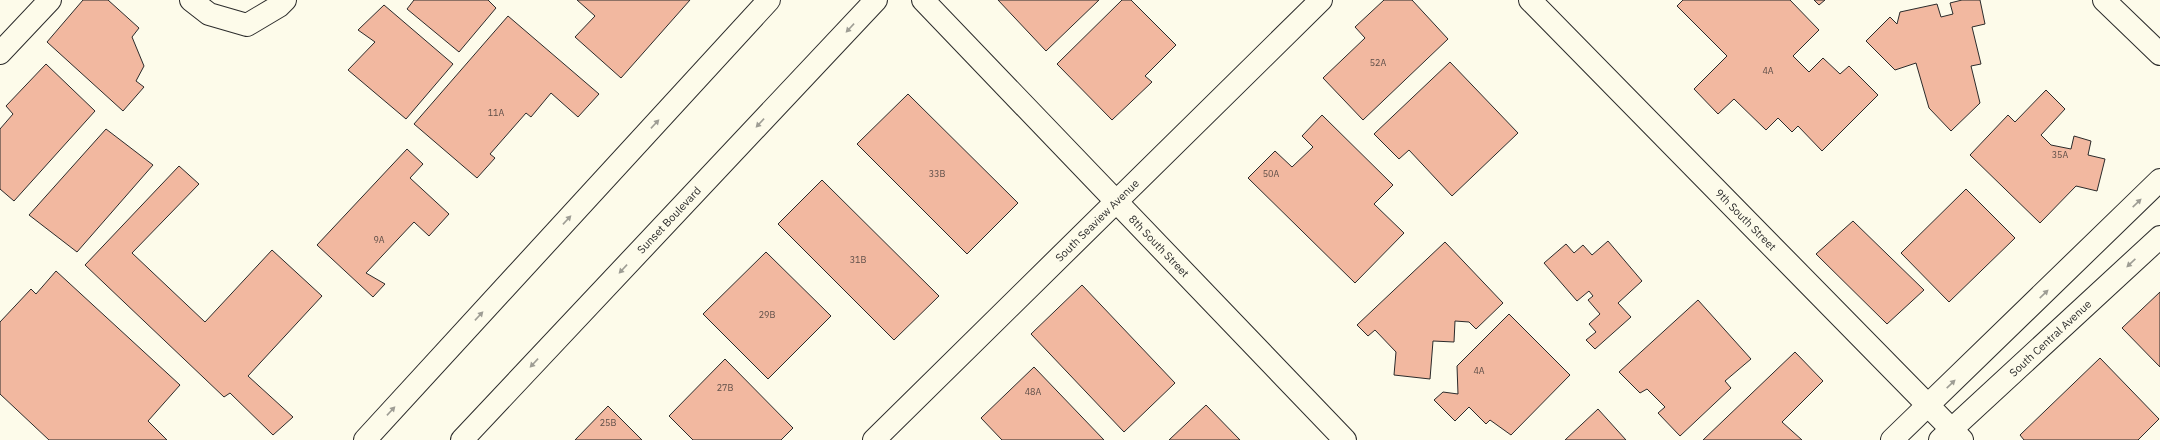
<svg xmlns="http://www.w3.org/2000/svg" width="2160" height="440" viewBox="0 0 2160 440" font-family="'IBM Plex Sans',sans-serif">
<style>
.building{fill:#f2b8a0;stroke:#2b2b2b}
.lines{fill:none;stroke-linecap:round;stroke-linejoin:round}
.street-casing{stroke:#2b2b2b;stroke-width:24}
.primary-casing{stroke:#2b2b2b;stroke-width:24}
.street{stroke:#fdfbea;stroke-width:22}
.primary{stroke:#fdfbea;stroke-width:22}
.oneway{fill:#9e9d94}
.labels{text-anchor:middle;stroke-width:3;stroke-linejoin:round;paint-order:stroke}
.number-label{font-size:9px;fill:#5d4e48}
.street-label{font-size:11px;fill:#2b2b2b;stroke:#fdfbea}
</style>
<rect width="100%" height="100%" fill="#fdfbea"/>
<!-- building -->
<path class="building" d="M83,0H108L139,28L132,37L144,66L136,81L144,87L123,111L47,42Z
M414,0H488L496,8L459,52L407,9Z
M577,0H690L621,78L575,37L595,16Z
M998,0H1099L1046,51Z
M1122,0H1131L1176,45L1145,76L1152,82L1112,120L1057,64Z
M1384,0H1412L1448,39L1363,120L1323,78L1365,38L1355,27Z
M1683,0H1790L1819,30L1793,56L1809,72L1823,58L1840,74L1849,66L1878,95L1822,151L1798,126L1792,132L1778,118L1766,130L1734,99L1718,114L1694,89L1727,56L1677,6Z
M1814,0H1825L1819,5Z
M1962,0H1980L1985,24L1972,27L1981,64L1971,66L1980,103L1951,131L1929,108L1916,63L1895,70L1866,41L1890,17L1897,24L1900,12L1937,4L1941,17L1953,14L1950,3Z
M384,5L453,64L406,119L348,70L375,42L358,30Z
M508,16L599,94L578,117L551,93L531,117L526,113L490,154L495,158L477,178L414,124Z
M1450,62L1518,133L1452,196L1409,150L1399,159L1374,134Z
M46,64L95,111L14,201L0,189V129L13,114L6,106Z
M2046,90L2065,109L2041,135L2051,145L2071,149L2074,136L2091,141L2088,155L2105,159L2097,191L2076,186L2040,223L1970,155L2008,115L2015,122Z
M908,94L1018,203L967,254L857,144Z
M1322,115L1393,185L1374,204L1404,233L1355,283L1248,178L1275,151L1292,167L1313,147L1302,136Z
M106,129L153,165L77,252L29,215Z
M407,149L423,164L410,178L449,214L429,236L414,222L366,273L385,284L373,297L317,245Z
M179,166L199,184L132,253L205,322L272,250L322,296L248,376L293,417L273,435L230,393L224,397L85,265Z
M822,180L939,296L894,340L778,224Z
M1966,189L2015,238L1949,302L1901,253Z
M1853,221L1924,290L1887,324L1816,254Z
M1608,241L1642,281L1618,303L1631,317L1595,349L1586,340L1596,332L1589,324L1600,314L1588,300L1593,296L1589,291L1577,301L1544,263L1566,244L1574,253L1583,245L1592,255Z
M1445,242L1503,303L1476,329L1469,322L1455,321L1454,342L1433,341L1430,379L1394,375L1396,352L1375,330L1368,336L1357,325Z
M766,252L831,316L768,379L703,314Z
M56,271L180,385L148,421L167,440H49L0,394V322L31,289L36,294Z
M1082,285L1175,383L1124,432L1031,334Z
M2160,292V367L2122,328Z
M1698,300L1751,359L1725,381L1731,388L1680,436L1658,413L1665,407L1647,389L1640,393L1619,372Z
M1509,314L1570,375L1511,435L1490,420L1486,424L1469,407L1455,421L1434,400L1443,392L1458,394L1457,366Z
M1795,352L1823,381L1782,422L1802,440H1703Z
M2100,358L2159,419L2138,440H2024L2020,435Z
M725,359L793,428L781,440H693L669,416Z
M1034,367L1104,440H1002L981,418Z
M1206,405L1240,440H1169Z
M608,406L642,440H575Z
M1598,409L1626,440H1565Z"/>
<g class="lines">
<!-- street casing -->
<g class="street-casing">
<g id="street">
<path d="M191,0L209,14L247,25L279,6L285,0"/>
<path id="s1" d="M923,0L1345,440"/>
<path id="s2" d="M1530,0L1962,440"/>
<path d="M2104,0L2160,54"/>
<path d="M0,53L50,0"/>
<path id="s3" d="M874,440L1321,0"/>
<path d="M1892,440L2160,180"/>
<path id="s4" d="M1940,440L2160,237"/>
</g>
</g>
<!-- primary casing -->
<g class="primary-casing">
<g id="primary">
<path d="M365,440L769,0"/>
<path id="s5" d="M462,440L876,0"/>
</g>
</g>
<!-- street -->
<use href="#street" class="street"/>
<!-- primary -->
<use href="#primary" class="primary"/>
</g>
<!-- one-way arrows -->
<defs><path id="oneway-solid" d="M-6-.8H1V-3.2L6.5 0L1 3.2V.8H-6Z"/></defs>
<g class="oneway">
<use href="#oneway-solid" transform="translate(850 28) rotate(133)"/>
<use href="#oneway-solid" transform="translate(760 123) rotate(133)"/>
<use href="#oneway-solid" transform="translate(655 124) rotate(-47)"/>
<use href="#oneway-solid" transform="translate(2137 203) rotate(-44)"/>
<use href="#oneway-solid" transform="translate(567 220) rotate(-47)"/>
<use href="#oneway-solid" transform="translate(2131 263) rotate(137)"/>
<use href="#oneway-solid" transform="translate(623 269) rotate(133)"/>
<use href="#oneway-solid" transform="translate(2044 294) rotate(-44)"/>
<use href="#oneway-solid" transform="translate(479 316) rotate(-47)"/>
<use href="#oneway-solid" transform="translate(534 363) rotate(133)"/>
<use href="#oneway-solid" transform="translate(1951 384) rotate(-44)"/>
<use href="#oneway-solid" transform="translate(391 411) rotate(-47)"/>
</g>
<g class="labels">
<!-- number labels -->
<g class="number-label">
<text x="1378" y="66">52A</text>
<text x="1768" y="74">4A</text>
<text x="496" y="116">11A</text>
<text x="2060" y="158">35A</text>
<text x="937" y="177">33B</text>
<text x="1271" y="177">50A</text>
<text x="379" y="243">9A</text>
<text x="858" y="263">31B</text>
<text x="767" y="318">29B</text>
<text x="1479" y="374">4A</text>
<text x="725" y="391">27B</text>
<text x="1033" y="395">48A</text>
<text x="608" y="426">25B</text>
</g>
<!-- street labels -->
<g class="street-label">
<text dy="4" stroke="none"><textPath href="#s3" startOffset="313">South Seaview Avenue</textPath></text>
<text dy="4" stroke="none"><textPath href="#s5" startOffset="302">Sunset Boulevard</textPath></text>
<text dy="4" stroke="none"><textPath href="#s2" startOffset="308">9th South Street</textPath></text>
<text dy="4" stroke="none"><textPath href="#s1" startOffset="341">8th South Street</textPath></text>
<text dy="4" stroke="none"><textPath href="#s4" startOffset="150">South Central Avenue</textPath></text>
</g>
</g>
</svg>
